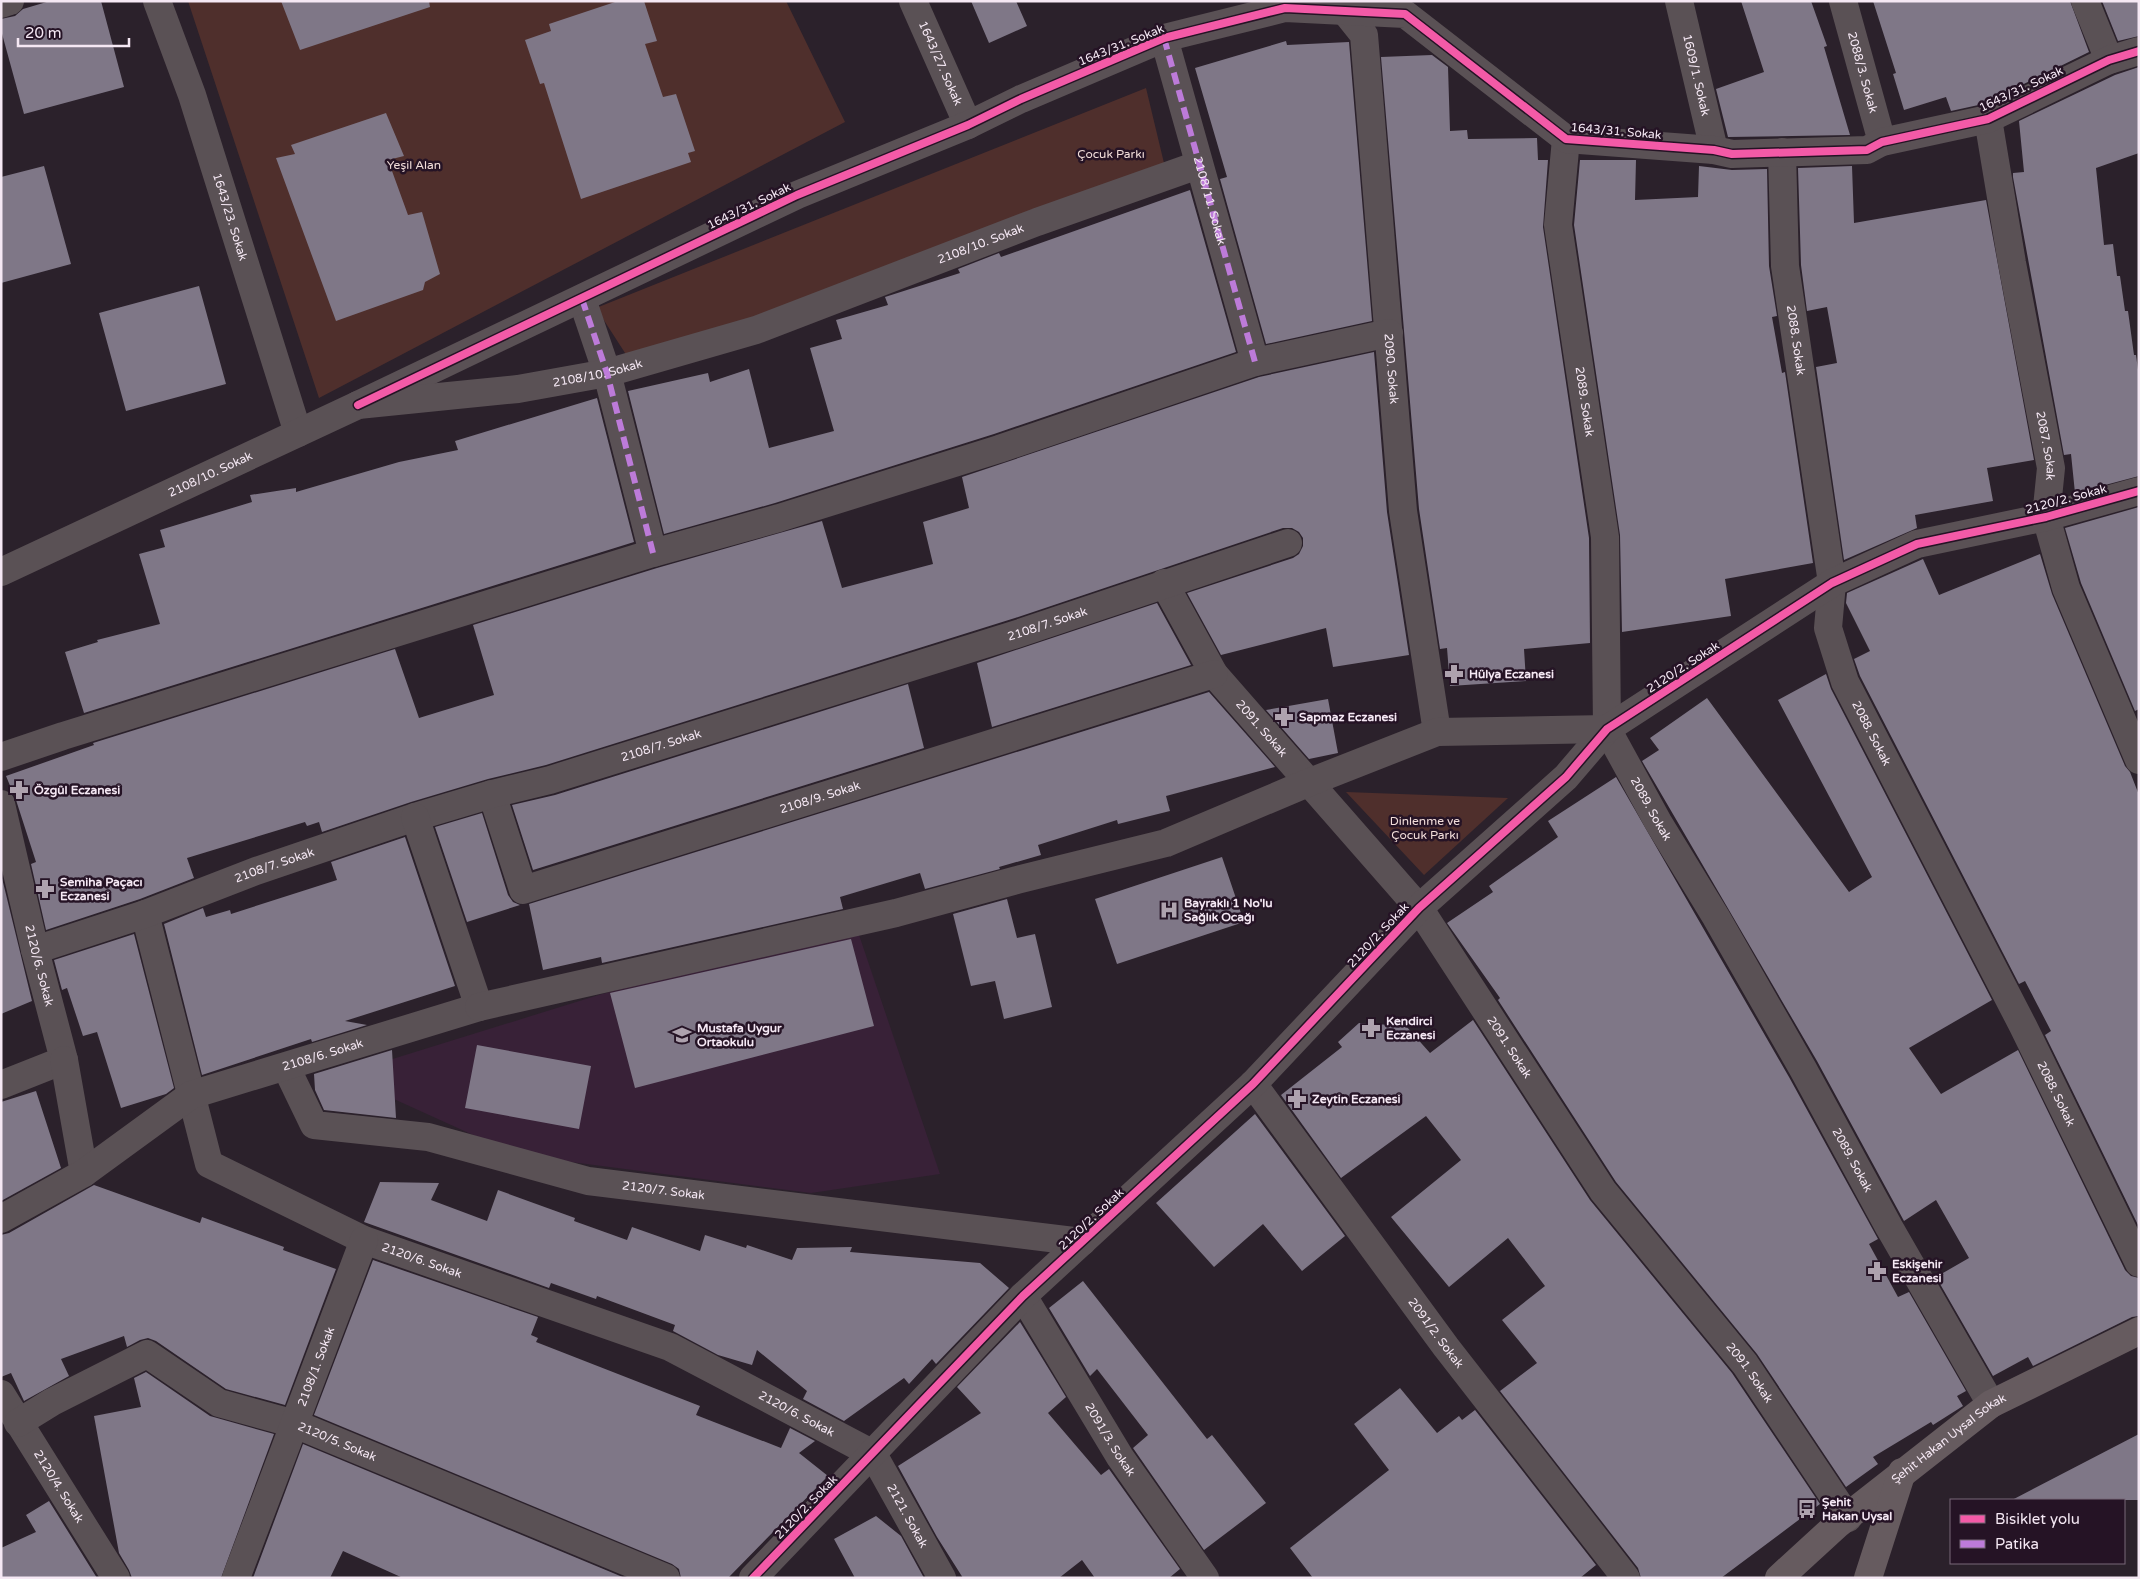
<svg xmlns="http://www.w3.org/2000/svg" width="2140" height="1579" viewBox="0 0 2140 1579" font-family="'Varela Round',sans-serif">
<style>
.built{fill:#382137}
.green{fill:#4f2f2c}
.building{fill:#7f7787}
.lines{fill:none;stroke-linecap:round;stroke-linejoin:round}
.minor{stroke:#5a5155;stroke-width:28}
.tertiary{stroke:#5a5155;stroke-width:28}
.secondary{stroke:#665b5f;stroke-width:28}
.quiet{stroke:#bd7bd9;stroke-width:6;stroke-dasharray:12 6;stroke-linecap:butt}
.cycleway-casing{stroke:#251325;stroke-width:11}
.cycleway{stroke:#f35aa7;stroke-width:8}
.labels{text-anchor:middle;stroke-width:5;stroke-linejoin:round;paint-order:stroke}
.street-label{font-size:12px;fill:#f5e8f4;stroke:#251325}
.park-label{font-size:12px;fill:#f2deda;stroke:#251325}
.poi-label{font-size:12px;font-weight:bold;fill:#f5e8f4;stroke:#251325;text-anchor:start}
</style>
<rect width="100%" height="100%" fill="#2b212b"/>
<!-- built -->
<path class="built" d="M857,929L940,1174L811,1193L517,1155L341,1075L602,994Z"/>
<!-- green -->
<path class="green" d="M188,1H786L845,122L319,398Z
M1146,88L1169,184L638,373L596,308Z
M1346,792L1508,798L1424,875Z"/>
<!-- building -->
<path class="building" d="M50,1H101L124,87L24,114L1,30V19L15,16L23,9Z
M281,1H429L430,7L300,50Z
M618,1H644L657,41L645,44L663,97L676,94L695,151L688,153L691,162L581,199L544,83L540,84L525,40L551,31L549,24Z
M971,1H1016L1027,26L989,43Z
M1741,1H1811L1827,46L1824,47L1850,135L1728,137L1716,89L1764,72Z
M1873,1H2070L2089,52L1983,104L1951,111L1946,97L1904,110L1893,74L1896,73Z
M2102,1H2139V36L2118,41Z
M1286,41L1287,45L1349,42L1372,321L1266,344L1220,179L1227,177L1195,68Z
M1432,55L1448,67L1450,131L1467,130L1468,139L1537,138L1538,160H1548L1543,227L1589,538L1590,643L1524,649L1526,681L1450,686L1447,648L1440,649L1419,509L1381,57Z
M2139,67V153L2096,168L2104,245L2113,244L2117,276H2120L2125,311H2128L2134,355H2136L2139,377V476L2075,493L2071,454L2064,455L2013,177V173L2024,172L2019,121L2115,75Z
M386,113L404,156L388,160L408,215L422,212L440,274L425,282L423,290L336,321L276,158L295,154L291,145Z
M1580,160H1636L1635,200L1698,197L1699,166L1732,170L1767,169L1769,266L1777,316L1772,317L1782,373L1785,372L1813,563L1725,579L1731,616L1622,632L1620,535L1574,225Z
M44,166L71,264L1,283V177Z
M1852,166L1854,223L1986,200L2034,460L1987,468L1993,501L1915,515L1917,528L1844,560L1816,367L1837,363L1827,307L1807,311L1801,265L1798,168Z
M1190,190L1236,352L994,434L775,503L664,534L628,391L708,373L710,382L749,369L769,448L834,431L810,348L842,339L836,320L888,305L885,297L960,273L958,269L999,253L1001,257Z
M199,286L226,384L126,411L99,313Z
M1374,352L1387,512L1409,655L1333,667L1326,628L1221,655L1187,593L1293,558L1299,554L1303,546V538L1299,532L1292,528H1283L1015,618L546,765L488,779L411,802L322,832L319,822L307,826L305,822L187,858L194,878L140,899L46,930L31,864L36,862L16,800L6,776L94,745L93,743L395,649L419,718L494,695L473,625L657,568L822,521L842,588L933,564L923,522L969,508L962,477L1259,377Z
M597,398L634,542L84,713L65,652L98,642L97,640L160,624L139,554L165,547L160,530L252,502L250,495L296,488V492L399,462L458,450L455,441Z
M2139,507V709L2135,711L2081,583L2065,528Z
M2040,554L2052,594L2125,766L2130,772L2139,795V1227L2045,1035L2051,1031L2025,981L2019,984L1860,676L1854,659L1870,651L1846,603L1847,593L1923,559L1939,595Z
M1157,603L1191,665L992,727L977,663Z
M1826,674L1831,689L1992,1000L1909,1048L1941,1094L2018,1050L2125,1270L2131,1276L2139,1278V1316L2132,1317L2033,1366L2028,1357L1993,1376L1936,1277L1969,1258L1936,1200L1904,1221L1817,1061L1642,761L1659,750L1650,738L1707,698L1849,892L1872,877L1778,700Z
M908,684L924,748L533,870L512,805L555,795Z
M1209,692L1275,767L1166,796L1170,811L1118,824L1117,820L1038,845L1041,855L999,867L1000,869L925,889L920,873L840,897L843,909L602,963L601,957L543,970L529,904Z
M1328,699L1338,753L1309,759L1266,710Z
M1616,777L1789,1077L1878,1239L1869,1244L1898,1297L1909,1292L1966,1391L1957,1396L1963,1406L1933,1425L1931,1422L1873,1457L1878,1464L1846,1487L1757,1354L1616,1182L1498,1000L1500,998L1447,923L1493,892L1489,886L1558,837L1548,821Z
M482,813L508,895L513,902L520,905L467,922L435,827Z
M405,837L455,986L345,1021L367,1025L312,1042L311,1039L202,1075L164,924L203,908L206,917L230,910L231,914L337,880L331,862Z
M1222,857L1244,922L1117,964L1095,899Z
M1,874L32,1001L1,1014Z
M1007,899L1017,938L1035,934L1052,1007L1004,1019L995,981L971,986L953,914Z
M134,934L174,1088L166,1094L121,1108L97,1032L83,1036L67,988L62,990L54,960Z
M851,939L874,1026L635,1088L610,993Z
M1473,1020L1590,1200L1732,1373L1820,1504L1721,1578H1641L1638,1568L1500,1391L1537,1363L1502,1320L1545,1286L1508,1238L1449,1287L1391,1217L1461,1160L1426,1116L1341,1178L1281,1095L1342,1047L1338,1042L1359,1023L1406,1026L1430,1053Z
M477,1045L591,1066L579,1129L465,1108Z
M392,1050L396,1118L324,1110L315,1090L314,1074Z
M36,1091L61,1168L1,1201V1102Z
M1255,1114L1345,1236L1302,1271L1263,1224L1214,1267L1156,1203Z
M380,1182L439,1183L431,1200L487,1221L498,1190L575,1218L574,1221L627,1240L632,1227L700,1251L705,1235L746,1248L747,1245L792,1260L797,1248L852,1247L850,1252L980,1263L1009,1288L936,1364L932,1359L909,1384L904,1378L844,1421L803,1399L807,1391L757,1350L752,1365L718,1355L673,1331L675,1325L597,1296L596,1299L551,1283L549,1288L364,1222Z
M94,1185L200,1223L202,1217L284,1247L283,1250L336,1269L285,1405L226,1389L156,1341L148,1338L140,1340L127,1347L124,1336L61,1359L69,1376L24,1401L11,1373L1,1377V1235L9,1233Z
M373,1260L538,1317L531,1335L538,1338L536,1342L700,1406L696,1415L781,1448L790,1428L815,1441L799,1453L828,1476L728,1578H681L679,1569L672,1564L314,1415Z
M1083,1281L1207,1439L1212,1435L1266,1503L1204,1550L1133,1448L1148,1435L1097,1369L1090,1376L1049,1308Z
M1020,1322L1066,1397L1048,1413L1101,1475L1109,1469L1180,1569L1169,1578H1095L1082,1560L1059,1578H963L937,1537L898,1466L981,1413L957,1387Z
M146,1372L210,1416L274,1434L221,1578H132L129,1570L119,1553L94,1416L141,1407L134,1378Z
M1400,1388L1437,1433L1459,1416L1462,1420L1475,1410L1596,1565L1580,1578H1313L1290,1548L1389,1470L1354,1424Z
M2139,1434V1500H2012Z
M303,1444L625,1578H403L343,1551L330,1578H253Z
M49,1501L97,1578H1V1548L36,1532L26,1515Z
M876,1516L901,1536L924,1578H855L834,1539Z"/>
<g class="lines">
<!-- minor -->
<g class="minor">
<path id="s1" d="M157,1L192,95L298,433"/>
<path id="s2" d="M913,1L968,125"/>
<path id="s3" d="M1342,1L1344,10L1364,35L1403,511L1437,732"/>
<path id="s4" d="M1679,1L1714,150"/>
<path id="s5" d="M1843,1L1882,142"/>
<path d="M2085,1L2109,60"/>
<path d="M1,4L10,1"/>
<path d="M1164,38L1255,362"/>
<path id="s6" d="M1988,119L2012,263L2051,468L2046,517L2066,588L2139,760"/>
<path id="s7" d="M1566,139L1558,225L1605,537L1607,729L1658,822L1716,917L1803,1069L1889,1227L1991,1404"/>
<path id="s8" d="M1782,152L1785,266L1832,583L1828,628L1845,682L2023,1026L2139,1263"/>
<path d="M582,299L607,373L653,553"/>
<path d="M358,405L797,195L968,125L1021,99L1164,38L1285,8L1405,14L1566,139L1714,150L1732,154L1867,150L1882,142L1988,119L2109,60L2139,51"/>
<path id="s9" d="M1,572L358,405L518,389L607,373L756,330L1037,222L1198,165"/>
<path id="s10" d="M1164,583L1214,674L1419,908L1603,1191L1745,1364L1848,1518"/>
<path d="M1,757L63,736L653,553L779,518L999,449L1255,362L1389,333"/>
<path id="s11" d="M492,794L523,890L1214,674"/>
<path id="s12" d="M1,804L35,950L64,1060L1,1085"/>
<path id="s13" d="M145,914L209,1164L364,1240L670,1347L873,1454L942,1578"/>
<path id="s14" d="M35,950L145,914L256,871L415,817L492,794L550,780L1020,633L1288,543"/>
<path d="M64,1060L84,1173"/>
<path id="s15" d="M286,1067L314,1125L428,1137L588,1181L1082,1242"/>
<path id="s16" d="M1253,1084L1446,1347L1626,1578"/>
<path id="s17" d="M1,1219L84,1173L191,1095L479,1007L415,817"/>
<path id="s18" d="M1023,1296L1120,1457L1205,1578"/>
<path id="s19" d="M1,1394L116,1578"/>
<path id="s20" d="M18,1423L52,1402L147,1354L219,1403L295,1424L666,1578"/>
<path id="s21" d="M236,1578L364,1240"/>
<path d="M753,1578L1023,1296L1253,1084L1419,908L1566,777L1607,729"/>
</g>
<!-- tertiary -->
<path class="tertiary" d="M479,1007L896,913L1017,880L1166,843L1310,782L1437,732L1607,729L1832,583L1917,544L2046,517L2139,491"/>
<!-- secondary -->
<g class="secondary">
<path id="s22" d="M1779,1578L1838,1524L1991,1404L2139,1331"/>
<path d="M1868,1578L1902,1472"/>
</g>
<!-- quiet -->
<g class="quiet">
<path id="s23" d="M1164,38L1255,362"/>
<path d="M582,299L607,373L653,553"/>
</g>
<!-- cycleway casing -->
<g class="cycleway-casing">
<path id="cycleway" d="M358,405L797,195L968,125L1021,99L1164,38L1285,8L1405,14L1566,139L1714,150L1732,154L1867,150L1882,142L1988,119L2109,60L2139,51
M753,1578L1023,1296L1253,1084L1419,908L1566,777L1607,729L1832,583L1917,544L2046,517L2139,491"/>
</g>
<!-- cycleway -->
<use href="#cycleway" class="cycleway"/>
</g>
<!-- icons -->
<defs>
<g id="pharmacy-bare" transform="scale(1.5)"><path d="M-2-6h4v4h4v4h-4v4h-4v-4h-4v-4h4Z" fill="#aea2ae" stroke="#251325" stroke-width="2.5" paint-order="stroke"/></g>
<g id="hospital-bare" transform="scale(1.5)"><path d="M-5-5h3v3.5h4V-5h3V5h-3V1.5h-4V5h-3Z" fill="#aea2ae" stroke="#251325" stroke-width="2.5" paint-order="stroke"/></g>
<g id="school-bare" transform="scale(1.5)"><path d="M0-5L7-2L0 1L-7-2ZM-4 1L0 2.5L4 1V4Q0 6-4 4Z" fill="#aea2ae" stroke="#251325" stroke-width="2.5" paint-order="stroke"/></g>
<g id="bus-bare" transform="scale(1.5)"><path d="M-5-6H5V4H4V6H2V4H-2V6H-4V4H-5ZM-3.5-4V0h7V-4ZM-3.5 1.2v1.5H-2V1.2ZM2 1.2v1.5H3.5V1.2Z" fill="#aea2ae" stroke="#251325" stroke-width="2.5" paint-order="stroke"/></g>
</defs>
<g fill-rule="evenodd">
<use href="#pharmacy-bare" x="1454" y="674"/>
<use href="#pharmacy-bare" x="1284" y="717"/>
<use href="#pharmacy-bare" x="19" y="790"/>
<use href="#pharmacy-bare" x="45" y="889"/>
<use href="#hospital-bare" x="1169" y="910"/>
<use href="#pharmacy-bare" x="1371" y="1028"/>
<use href="#school-bare" x="682" y="1035"/>
<use href="#pharmacy-bare" x="1297" y="1099"/>
<use href="#pharmacy-bare" x="1877" y="1271"/>
<use href="#bus-bare" x="1807" y="1509"/>
</g>
<g class="labels">
<!-- street labels -->
<g class="street-label">
<text transform="translate(1121 45) rotate(-22)" y="4">1643/31. Sokak</text>
<text dy="4" stroke="none"><textPath href="#s2" startOffset="68">1643/27. Sokak</textPath></text>
<text dy="4" stroke="none"><textPath href="#s5" startOffset="74">2088/3. Sokak</textPath></text>
<text dy="4" stroke="none"><textPath href="#s4" startOffset="76">1609/1. Sokak</textPath></text>
<text transform="translate(2021 89) rotate(-25)" y="4">1643/31. Sokak</text>
<text transform="translate(1616 131) rotate(5)" y="4">1643/31. Sokak</text>
<text dy="4" stroke="none"><textPath href="#s23" startOffset="169">2108/11. Sokak</textPath></text>
<text transform="translate(749 206) rotate(-26)" y="4">1643/31. Sokak</text>
<text dy="4" stroke="none"><textPath href="#s1" startOffset="228">1643/23. Sokak</textPath></text>
<text dy="4" stroke="none"><textPath href="#s9" startOffset="1041">2108/10. Sokak</textPath></text>
<text dy="4" stroke="none"><textPath href="#s8" startOffset="189">2088. Sokak</textPath></text>
<text dy="4" stroke="none"><textPath href="#s3" startOffset="376">2090. Sokak</textPath></text>
<text dy="4" stroke="none"><textPath href="#s9" startOffset="636">2108/10. Sokak</textPath></text>
<text dy="4" stroke="none"><textPath href="#s7" startOffset="265">2089. Sokak</textPath></text>
<text dy="4" stroke="none"><textPath href="#s6" startOffset="332">2087. Sokak</textPath></text>
<text dy="4" stroke="none"><textPath href="#s9" startOffset="231">2108/10. Sokak</textPath></text>
<text transform="translate(2066 499) rotate(-15)" y="4">2120/2. Sokak</text>
<text dy="4" stroke="none"><textPath href="#s14" startOffset="1064">2108/7. Sokak</textPath></text>
<text transform="translate(1683 667) rotate(-33)" y="4">2120/2. Sokak</text>
<text dy="4" stroke="none"><textPath href="#s10" startOffset="176">2091. Sokak</textPath></text>
<text dy="4" stroke="none"><textPath href="#s8" startOffset="594">2088. Sokak</textPath></text>
<text dy="4" stroke="none"><textPath href="#s14" startOffset="659">2108/7. Sokak</textPath></text>
<text dy="4" stroke="none"><textPath href="#s11" startOffset="412">2108/9. Sokak</textPath></text>
<text dy="4" stroke="none"><textPath href="#s7" startOffset="685">2089. Sokak</textPath></text>
<text dy="4" stroke="none"><textPath href="#s14" startOffset="254">2108/7. Sokak</textPath></text>
<text transform="translate(1378 935) rotate(-47)" y="4">2120/2. Sokak</text>
<text dy="4" stroke="none"><textPath href="#s12" startOffset="166">2120/6. Sokak</textPath></text>
<text dy="4" stroke="none"><textPath href="#s10" startOffset="581">2091. Sokak</textPath></text>
<text dy="4" stroke="none"><textPath href="#s17" startOffset="365">2108/6. Sokak</textPath></text>
<text dy="4" stroke="none"><textPath href="#s8" startOffset="999">2088. Sokak</textPath></text>
<text dy="4" stroke="none"><textPath href="#s7" startOffset="1090">2089. Sokak</textPath></text>
<text dy="4" stroke="none"><textPath href="#s15" startOffset="421">2120/7. Sokak</textPath></text>
<text transform="translate(1091 1219) rotate(-43)" y="4">2120/2. Sokak</text>
<text dy="4" stroke="none"><textPath href="#s13" startOffset="492">2120/6. Sokak</textPath></text>
<text dy="4" stroke="none"><textPath href="#s16" startOffset="309">2091/2. Sokak</textPath></text>
<text dy="4" stroke="none"><textPath href="#s21" startOffset="226">2108/1. Sokak</textPath></text>
<text dy="4" stroke="none"><textPath href="#s10" startOffset="986">2091. Sokak</textPath></text>
<text dy="4" stroke="none"><textPath href="#s13" startOffset="898">2120/6. Sokak</textPath></text>
<text dy="4" stroke="none"><textPath href="#s18" startOffset="168">2091/3. Sokak</textPath></text>
<text dy="4" stroke="none"><textPath href="#s22" startOffset="220">Şehit Hakan Uysal Sokak</textPath></text>
<text dy="4" stroke="none"><textPath href="#s20" startOffset="358">2120/5. Sokak</textPath></text>
<text dy="4" stroke="none"><textPath href="#s19" startOffset="109">2120/4. Sokak</textPath></text>
<text transform="translate(806 1507) rotate(-46)" y="4">2120/2. Sokak</text>
<text dy="4" stroke="none"><textPath href="#s13" startOffset="1055">2121. Sokak</textPath></text>
</g>
<!-- park labels -->
<g class="park-label">
<text x="1111" y="158">Çocuk Parkı</text>
<text x="414" y="169">Yeşil Alan</text>
<text x="1425" y="825">Dinlenme ve<tspan x="1425" dy="14">Çocuk Parkı</tspan></text>
</g>
<!-- poi labels -->
<g class="poi-label">
<text x="1469" y="678">Hülya Eczanesi</text>
<text x="1299" y="721">Sapmaz Eczanesi</text>
<text x="34" y="794">Özgül Eczanesi</text>
<text x="60" y="886">Semiha Paçacı<tspan x="60" dy="14">Eczanesi</tspan></text>
<text x="1184" y="907">Bayraklı 1 No'lu<tspan x="1184" dy="14">Sağlık Ocağı</tspan></text>
<text x="1386" y="1025">Kendirci<tspan x="1386" dy="14">Eczanesi</tspan></text>
<text x="697" y="1032">Mustafa Uygur<tspan x="697" dy="14">Ortaokulu</tspan></text>
<text x="1312" y="1103">Zeytin Eczanesi</text>
<text x="1892" y="1268">Eskişehir<tspan x="1892" dy="14">Eczanesi</tspan></text>
<text x="1822" y="1506">Şehit<tspan x="1822" dy="14">Hakan Uysal</tspan></text>
</g>
</g>
<!-- border -->
<rect width="2140" height="1579" fill="none" stroke="#f5e8f4" stroke-width="5"/>
<!-- legend -->
<rect x="1950" y="1499" width="175" height="65" fill="#251325" stroke="#786878"/>
<rect x="1960" y="1515" width="25" height="8" fill="#f35aa7" stroke="#786878"/>
<text x="1995" y="1524" font-size="15" fill="#f5e8f4">Bisiklet yolu</text>
<rect x="1960" y="1540" width="25" height="8" fill="#bd7bd9" stroke="#786878"/>
<text x="1995" y="1549" font-size="15" fill="#f5e8f4">Patika</text>
<!-- scale -->
<path d="M18 38v8h111v-8" fill="none" stroke="#f5e8f4" stroke-width="2.5"/>
<text x="25" y="38" font-size="15" fill="#f5e8f4" stroke="#251325" stroke-width="4" paint-order="stroke">20 m</text>
</svg>
